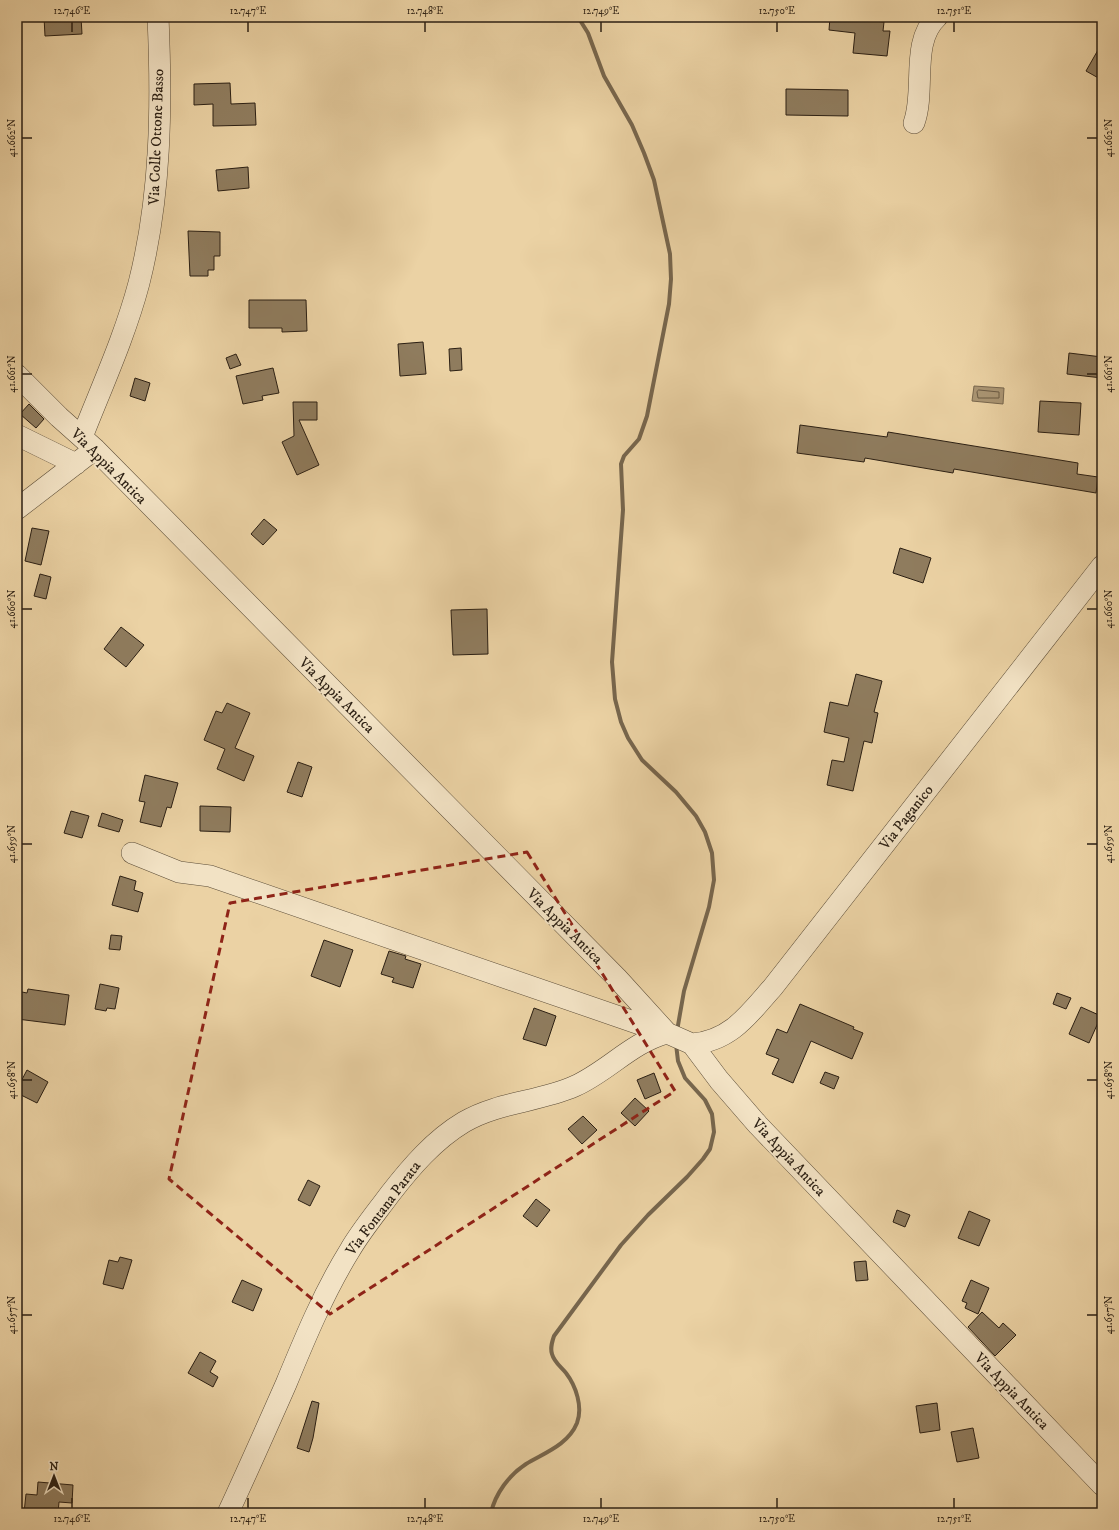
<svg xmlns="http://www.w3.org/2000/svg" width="1119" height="1530" viewBox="0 0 1119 1530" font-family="'IM FELL DW Pica',serif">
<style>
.water{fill:#aa9573;stroke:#77664d}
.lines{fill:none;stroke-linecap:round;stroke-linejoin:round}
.shore{stroke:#6a5a43;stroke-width:1}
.stream{stroke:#77664d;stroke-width:4}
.building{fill:#8f7c5e;stroke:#2b1f13}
.minor-casing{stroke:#5b4c37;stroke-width:22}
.minor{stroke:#f2e2c4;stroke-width:21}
.marked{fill:none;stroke:#8f2418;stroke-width:3;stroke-dasharray:8 5;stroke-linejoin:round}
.ticks{fill:none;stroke:#2b1f13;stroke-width:1.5}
.labels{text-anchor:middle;stroke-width:3.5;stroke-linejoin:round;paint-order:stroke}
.street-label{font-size:15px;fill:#2b1f13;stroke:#f2e2c4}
.neatline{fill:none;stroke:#2b1f13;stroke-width:1.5}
.ticks-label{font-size:10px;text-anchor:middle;fill:#2b1f13}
</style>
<rect width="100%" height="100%" fill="#ebd2a4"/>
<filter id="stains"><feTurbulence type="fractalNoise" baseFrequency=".005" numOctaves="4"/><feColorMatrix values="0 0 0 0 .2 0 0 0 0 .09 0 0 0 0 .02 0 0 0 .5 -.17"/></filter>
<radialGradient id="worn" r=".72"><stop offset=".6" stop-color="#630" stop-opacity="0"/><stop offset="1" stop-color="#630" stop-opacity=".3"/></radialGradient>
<!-- water -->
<path class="water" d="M974,386L1004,388L1003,404L972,401Z"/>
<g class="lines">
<!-- shore -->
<path class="shore" d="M979,390L999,392V398H978L977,392Z"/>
<!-- stream -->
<path class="stream" d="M578,17L588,33L604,76L632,125L644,153L654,180L670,254L671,279L669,304L647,416L639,439L624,456L621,464L623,510L612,662L615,699L621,722L628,738L642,760L676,792L696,816L705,832L712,853L714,880L709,907L684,991L677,1031
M491,1513C495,1494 509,1475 526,1464C544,1453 568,1445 577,1423C583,1407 576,1386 566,1373C561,1367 554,1362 552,1354C550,1348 552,1342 554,1336L621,1245L648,1215L687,1177L703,1159L710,1149L714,1132L712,1114L705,1100L685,1078L678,1061L676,1044"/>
</g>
<!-- building -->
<path class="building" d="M44,17H81L82,34L45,36Z
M830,17L884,22L883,31H890L887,56L853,53L855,33L829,30Z
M1102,43V80L1086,71Z
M230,83L231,104L255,103L256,125L213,126V104L194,105V84Z
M786,89L848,90V116L786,115Z
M248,167L249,188L218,191L216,170Z
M188,231L220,232V256H214V270H208V276H190Z
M249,300H306L307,331L282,332V328H249Z
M423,342L426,374L400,376L398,344Z
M461,348L462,370L450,371L449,349Z
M1069,353L1102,357V378L1067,374Z
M236,354L241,365L230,369L226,358Z
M273,368L279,393L262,396L263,400L243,404L236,376Z
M135,378L150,383L145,401L130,396Z
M1040,401L1081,403L1079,435L1038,432Z
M293,402H317V420H299L319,465L297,475L282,442L294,436Z
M29,404L44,419L36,428L20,414Z
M800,425L887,437L888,432L1078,463L1077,474L1098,477L1096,493L954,469L953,473L865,458L864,462L797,453Z
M264,519L277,530L263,545L251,534Z
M32,528L49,531L41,565L25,561Z
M900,548L931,558L923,583L893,573Z
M40,574L51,577L46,599L34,596Z
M487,609L488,654L453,655L451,610Z
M121,627L144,645L126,667L104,649Z
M856,674L882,681L874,712L878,713L872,743L864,741L853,791L827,785L832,760L844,762L849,738L824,732L830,702L848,706Z
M227,703L250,713L235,748L254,756L244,781L217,769L225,749L204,740L216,711L222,713Z
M298,762L312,767L302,797L287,792Z
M145,775L178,783L171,808L167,807L161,827L140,822L145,802L139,801Z
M200,806L231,807L230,832L200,831Z
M71,811L89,816L82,838L64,833Z
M102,813L123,820L119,832L98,826Z
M120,876L136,881L134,890L143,893L138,912L112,905Z
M111,935L122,936L120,950L109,949Z
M324,940L353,950L340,987L311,976Z
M389,951L406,956L405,959L421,964L413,988L392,982L394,978L381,974Z
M100,984L119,988L115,1009L107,1008L106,1011L95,1009Z
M28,989L69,995L65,1025L17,1019V991L27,993Z
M1057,993L1071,998L1066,1009L1053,1004Z
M800,1004L854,1027L853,1029L863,1033L852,1059L811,1041L793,1083L772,1074L779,1059L766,1054L777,1029L787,1033Z
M1081,1007L1101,1016L1089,1043L1069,1034Z
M534,1008L556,1016L546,1046L523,1039Z
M27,1070L48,1082L37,1103L17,1093V1089Z
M825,1072L839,1077L834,1089L820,1083Z
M654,1073L661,1092L645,1099L637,1080Z
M635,1098L649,1111L635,1126L621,1113Z
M583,1116L597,1130L582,1144L568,1129Z
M308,1180L320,1186L310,1206L298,1200Z
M536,1199L550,1210L537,1227L523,1216Z
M897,1210L910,1215L905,1227L893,1222Z
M969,1211L990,1220L979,1246L958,1238Z
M120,1257L132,1260L123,1289L103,1284L109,1260L118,1262Z
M866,1261L868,1280L856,1281L854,1262Z
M242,1280L262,1289L253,1311L232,1302Z
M971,1280L989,1288L978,1314L965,1308L967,1303L962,1301Z
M982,1312L999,1328L1003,1323L1016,1335L995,1356L968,1327Z
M200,1352L216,1361L210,1372L218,1377L213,1387L188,1373Z
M312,1401L319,1403L313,1438L309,1452L297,1448Z
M937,1403L940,1430L920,1433L916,1406Z
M973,1428L979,1458L957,1462L951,1432Z
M38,1482L73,1485L72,1503L59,1502L58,1513H24L26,1494L37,1495Z"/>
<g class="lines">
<!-- minor casing -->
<g class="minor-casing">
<path id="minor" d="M914,123C926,90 910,42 937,17
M17,375L59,417L95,449L617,978L667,1033L692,1044L719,1080L758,1125L1102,1485
M17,435L76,464
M82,437C102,386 125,336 139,283C161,196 162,106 158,17
M17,509L95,449
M132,853L179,872L210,876L666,1033
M692,1044C731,1041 749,1014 773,987L1102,566
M228,1513C248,1470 267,1427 286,1384C305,1338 324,1292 350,1250C361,1231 376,1213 390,1194C411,1167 434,1140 464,1122C498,1102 539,1102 575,1086C607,1072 632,1042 667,1033"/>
</g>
<!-- minor -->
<use href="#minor" class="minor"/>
</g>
<!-- marked area -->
<path class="marked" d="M527,852L675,1091L330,1314L169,1179L230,903Z"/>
<!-- ticks -->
<path class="ticks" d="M72,22V32M248,22V32M425,22V32M601,22V32M777,22V32M954,22V32M22,138H32M1087,138H1097M22,374H32M1087,374H1097M22,609H32M1087,609H1097M22,844H32M1087,844H1097M22,1080H32M1087,1080H1097M22,1315H32M1087,1315H1097M72,1498V1508M248,1498V1508M425,1498V1508M601,1498V1508M777,1498V1508M954,1498V1508"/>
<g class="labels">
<!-- street labels -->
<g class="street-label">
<text transform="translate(156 137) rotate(-88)" y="5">Via Colle Ottone Basso</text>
<text transform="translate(109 466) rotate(45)" y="5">Via Appia Antica</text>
<text transform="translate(337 695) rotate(45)" y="5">Via Appia Antica</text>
<text transform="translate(906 817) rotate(-52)" y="5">Via Paganico</text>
<text transform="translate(565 926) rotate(45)" y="5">Via Appia Antica</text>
<text transform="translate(789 1157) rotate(47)" y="5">Via Appia Antica</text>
<text transform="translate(383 1208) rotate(-53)" y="5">Via Fontana Parata</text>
<text transform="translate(1012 1391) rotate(46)" y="5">Via Appia Antica</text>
</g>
</g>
<!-- margin -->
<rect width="1119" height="1530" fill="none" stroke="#ebd2a4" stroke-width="44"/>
<!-- north arrow -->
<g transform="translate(54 1476)" stroke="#f2e2c4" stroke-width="3" paint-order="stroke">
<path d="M0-3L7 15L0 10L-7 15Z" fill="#2b1f13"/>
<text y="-6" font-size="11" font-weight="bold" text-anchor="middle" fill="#2b1f13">N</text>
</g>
<rect x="22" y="22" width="1075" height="1486" class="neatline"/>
<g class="ticks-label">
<text x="72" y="14">12.746°E</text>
<text x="248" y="14">12.747°E</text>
<text x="425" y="14">12.748°E</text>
<text x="601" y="14">12.749°E</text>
<text x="777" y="14">12.750°E</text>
<text x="954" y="14">12.751°E</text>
<text transform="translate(11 138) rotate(-90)" y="4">41.662°N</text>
<text transform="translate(1108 138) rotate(-90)" y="4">41.662°N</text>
<text transform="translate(11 374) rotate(-90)" y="4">41.661°N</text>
<text transform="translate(1108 374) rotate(-90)" y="4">41.661°N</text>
<text transform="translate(11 609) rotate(-90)" y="4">41.660°N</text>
<text transform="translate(1108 609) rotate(-90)" y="4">41.660°N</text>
<text transform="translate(11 844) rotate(-90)" y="4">41.659°N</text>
<text transform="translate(1108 844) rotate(-90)" y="4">41.659°N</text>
<text transform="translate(11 1080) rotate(-90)" y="4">41.658°N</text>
<text transform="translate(1108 1080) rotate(-90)" y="4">41.658°N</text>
<text transform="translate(11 1315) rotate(-90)" y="4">41.657°N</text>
<text transform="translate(1108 1315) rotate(-90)" y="4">41.657°N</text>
<text x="72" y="1522">12.746°E</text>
<text x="248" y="1522">12.747°E</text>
<text x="425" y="1522">12.748°E</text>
<text x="601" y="1522">12.749°E</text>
<text x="777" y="1522">12.750°E</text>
<text x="954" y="1522">12.751°E</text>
</g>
<rect width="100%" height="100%" filter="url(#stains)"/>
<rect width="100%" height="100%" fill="url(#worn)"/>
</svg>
